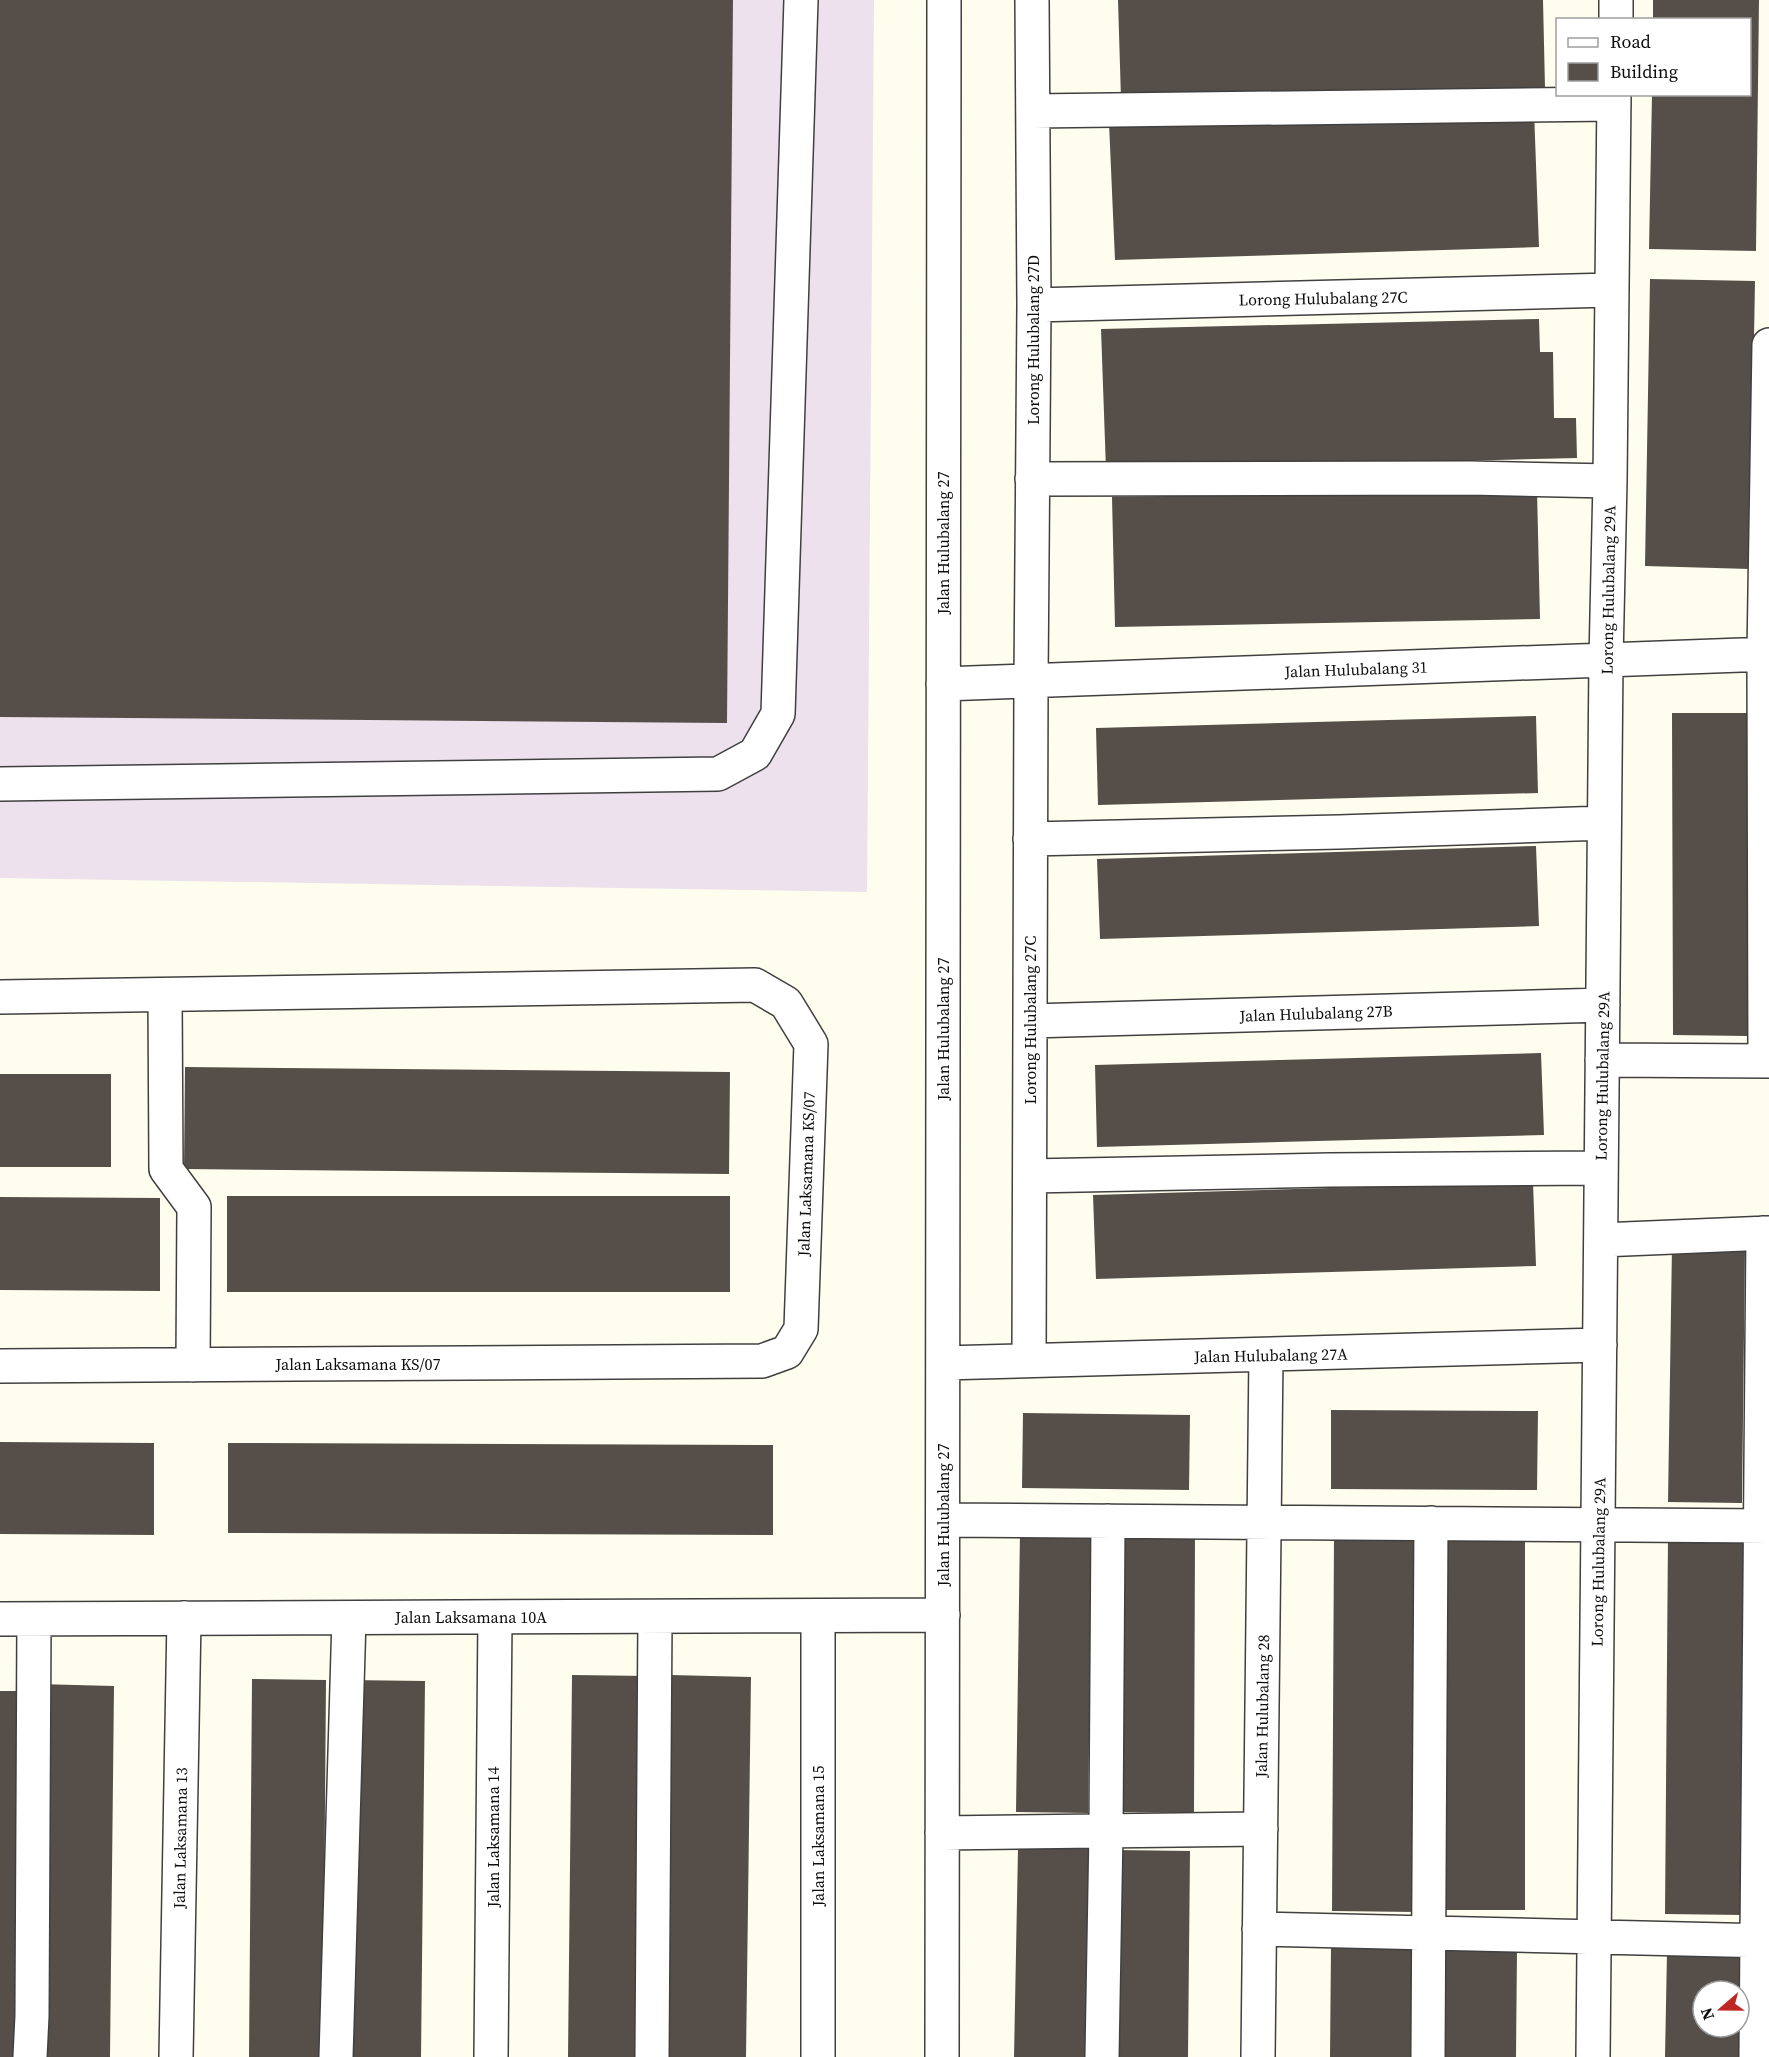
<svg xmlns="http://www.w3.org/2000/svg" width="1769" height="2057" viewBox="0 0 1769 2057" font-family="'Source Serif 4',serif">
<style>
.industrial{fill:#ece1ec}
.building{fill:#564f49;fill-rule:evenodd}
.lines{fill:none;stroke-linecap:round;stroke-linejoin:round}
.minor-casing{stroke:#404040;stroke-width:36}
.minor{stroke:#fff;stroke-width:33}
.labels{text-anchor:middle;stroke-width:6;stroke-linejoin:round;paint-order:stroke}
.street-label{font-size:16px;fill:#0d0d0d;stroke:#fff}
</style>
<rect width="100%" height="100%" fill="#fffded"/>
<!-- industrial -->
<path class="industrial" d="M0,0H874L867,892L0,878Z"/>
<!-- building -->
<path class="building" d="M0,0H733L727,723L0,717Z
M1118,0H1543L1545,88L1121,99Z
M1653,0H1759L1756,251L1649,249L1652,94H1750V20H1653Z
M1534,110L1539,247L1115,260L1109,123Z
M1650,279L1755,281L1750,569L1645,566Z
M1539,319L1540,352H1553L1554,418H1576L1577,458L1106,470L1101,329Z
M1537,490L1540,619L1115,627L1112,497Z
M1672,713H1747V1036L1673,1035Z
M1536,716L1538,793L1098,805L1096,728Z
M1536,846L1539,926L1100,939L1097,859Z
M1541,1053L1544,1135L1097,1147L1095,1065Z
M185,1067L730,1072L729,1174L184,1169Z
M0,1074H111V1167H0Z
M1533,1182L1536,1266L1096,1279L1093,1195Z
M227,1196H730V1292H227Z
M0,1197L160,1198V1291L0,1290Z
M1672,1246L1745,1248L1742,1503L1668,1502Z
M1331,1410L1538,1411L1537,1490L1331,1489Z
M1023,1413L1190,1415L1189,1490L1022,1488Z
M0,1442L154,1443V1535L0,1534Z
M228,1443L773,1445V1535L228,1533Z
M1020,1530L1092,1531L1088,1813L1016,1812Z
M1116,1533L1195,1534L1194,1813L1115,1812Z
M1334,1534L1419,1535L1417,1912L1332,1911Z
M1668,1535H1746L1743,1915L1665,1914Z
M1441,1536H1525V1910H1441Z
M572,1675L649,1676L645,2057H568Z
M671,1675L751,1677L746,2057H666Z
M252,1679L326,1680L323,2057H249Z
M348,1680L425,1681L421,2057H344Z
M37,1684L114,1686L110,2057H34Z
M0,1691H18L15,2057H0Z
M1018,1848L1091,1849L1088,2057H1014Z
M1116,1850L1190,1851L1188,2057H1115Z
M1331,1947L1416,1948V2057H1330Z
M1440,1950L1517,1951L1516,2057H1439Z
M1667,1952L1745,1954L1744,2057H1665ZM1703,1991H1739V2027H1703Z"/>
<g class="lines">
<!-- minor casing -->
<g class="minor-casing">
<path id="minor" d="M1616,20V0
M1033,111L1614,104
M1034,305L1611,290
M1032,479L1470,478L1610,481
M943,684L1769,654
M0,784L718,774L755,754L778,714L801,0
M1030,839L1339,832L1604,823
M165,995L166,1169L194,1207L193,1365
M0,997L755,985L786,1003L811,1044L801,1329L787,1352L762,1361L0,1366
M1030,1021L1603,1005
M1602,1060L1769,1061
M1765,1061L1764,654L1769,345
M1030,1176L1330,1170L1601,1168
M1601,1240L1769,1233
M1029,1359L1031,681L1034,305L1032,0
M943,1363L1600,1345
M943,1520L1769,1526
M0,1619L943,1615
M942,1833L1261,1829
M1259,1929L1769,1941
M30,2057L32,2016L34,1619
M176,2057L184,1618
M336,2057L349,1618
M491,2057L495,1617
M652,2057L655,1617
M818,2057V1616
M942,2057L944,0
M1102,2057L1106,1831L1108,1521
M1258,2057L1266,1355
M1428,2057L1431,1523
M1593,2057L1606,660L1610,481L1614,94
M1756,2057L1763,1233"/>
</g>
<!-- minor -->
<use href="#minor" class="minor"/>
</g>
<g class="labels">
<!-- street labels -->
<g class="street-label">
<text transform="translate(1323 298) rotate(-1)" y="6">Lorong Hulubalang 27C</text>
<text transform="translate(1033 340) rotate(-90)" y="6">Lorong Hulubalang 27D</text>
<text transform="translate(943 543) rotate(-90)" y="6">Jalan Hulubalang 27</text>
<text transform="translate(1608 590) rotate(-89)" y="6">Lorong Hulubalang 29A</text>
<text transform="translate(1356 669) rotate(-2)" y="6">Jalan Hulubalang 31</text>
<text transform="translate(1316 1013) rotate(-2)" y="6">Jalan Hulubalang 27B</text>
<text transform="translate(1030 1020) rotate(-90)" y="6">Lorong Hulubalang 27C</text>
<text transform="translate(943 1029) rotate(-90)" y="6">Jalan Hulubalang 27</text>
<text transform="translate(1602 1076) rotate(-89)" y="6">Lorong Hulubalang 29A</text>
<text transform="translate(806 1174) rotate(-88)" y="6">Jalan Laksamana KS/07</text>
<text transform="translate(1271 1355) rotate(-1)" y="6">Jalan Hulubalang 27A</text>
<text x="358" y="1370">Jalan Laksamana KS/07</text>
<text transform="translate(943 1515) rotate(-90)" y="6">Jalan Hulubalang 27</text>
<text transform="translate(1598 1562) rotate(-89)" y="6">Lorong Hulubalang 29A</text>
<text x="471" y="1623">Jalan Laksamana 10A</text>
<text transform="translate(1262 1706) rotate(-89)" y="6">Jalan Hulubalang 28</text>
<text transform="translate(818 1836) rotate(-90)" y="6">Jalan Laksamana 15</text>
<text transform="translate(493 1837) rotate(-90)" y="6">Jalan Laksamana 14</text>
<text transform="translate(180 1838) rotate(-89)" y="6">Jalan Laksamana 13</text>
</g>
</g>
<!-- legend -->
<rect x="1556" y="18" width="195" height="78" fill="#ffffff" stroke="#9e9e9e" stroke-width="1.5"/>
<rect x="1568" y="38" width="30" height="9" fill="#ffffff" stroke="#9e9e9e" stroke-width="1.5"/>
<text x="1610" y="48" font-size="18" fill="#0d0d0d">Road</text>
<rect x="1568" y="63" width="30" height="18" fill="#564f49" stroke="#9e9e9e" stroke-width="1.5"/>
<text x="1610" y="78" font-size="18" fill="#0d0d0d">Building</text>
<!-- north arrow -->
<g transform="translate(1721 2009) rotate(250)"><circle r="28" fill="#ffffff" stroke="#9e9e9e" stroke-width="1.5"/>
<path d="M0-4.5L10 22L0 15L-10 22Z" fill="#bd2825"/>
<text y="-9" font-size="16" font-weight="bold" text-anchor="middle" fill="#0d0d0d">N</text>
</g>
</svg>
